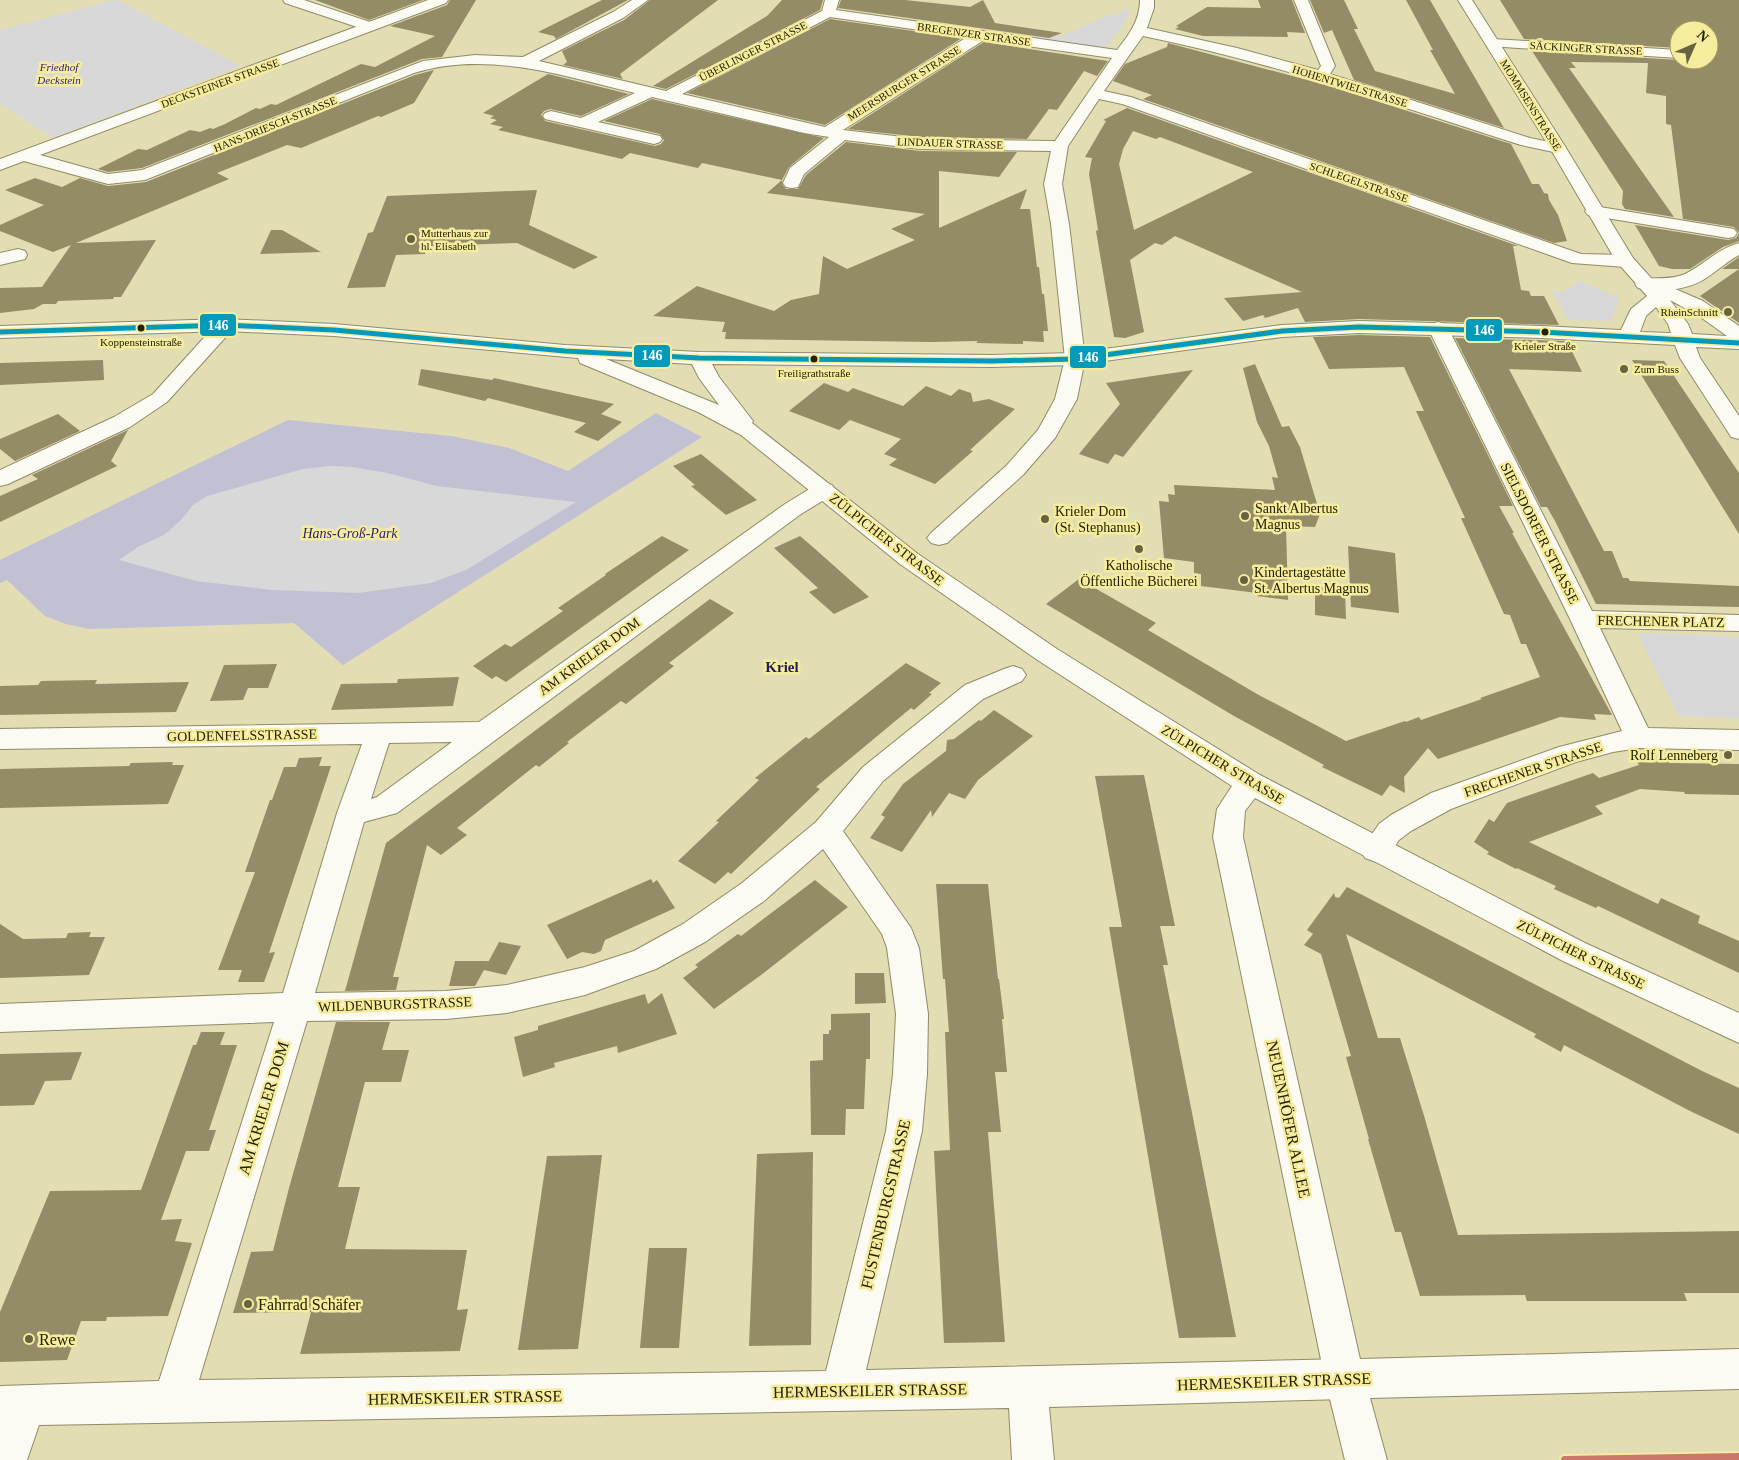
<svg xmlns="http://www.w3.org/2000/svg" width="1739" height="1460" viewBox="0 0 1739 1460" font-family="Georgia,serif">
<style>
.green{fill:#d8d8d9}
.forest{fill:#c2c0d3;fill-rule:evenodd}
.building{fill:#948b67;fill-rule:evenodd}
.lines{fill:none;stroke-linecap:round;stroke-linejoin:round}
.street-casing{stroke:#908b67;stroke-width:2}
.secondary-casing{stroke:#908b67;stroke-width:2}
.street{fill:#fbfaf3;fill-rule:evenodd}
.secondary{fill:#fbfaf3;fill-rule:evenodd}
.bus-1-casing{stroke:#f6ec9e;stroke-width:8}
.bus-1{stroke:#049bba;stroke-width:5}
.tram-1-casing{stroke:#f6ec9e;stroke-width:12}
.tram-1{stroke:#c9786b;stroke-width:8}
.poi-dot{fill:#676340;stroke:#f6ec9e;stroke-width:2}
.bus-dot{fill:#252102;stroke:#f6ec9e;stroke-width:2}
.labels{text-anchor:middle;stroke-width:5;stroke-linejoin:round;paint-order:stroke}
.far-street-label{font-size:11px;fill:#252102;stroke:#f6ec9e}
.far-park-label{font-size:11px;font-style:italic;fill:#2c216f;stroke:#f6ec9e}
.far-poi-label{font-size:11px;fill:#252102;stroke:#f6ec9e;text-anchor:start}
.far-bus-label{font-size:11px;fill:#252102;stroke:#f6ec9e}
.poi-label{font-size:14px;fill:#252102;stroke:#f6ec9e;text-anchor:start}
.park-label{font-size:14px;font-style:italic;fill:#2c216f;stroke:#f6ec9e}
.street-label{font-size:14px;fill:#252102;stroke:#f6ec9e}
.neighbourhood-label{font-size:15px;font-weight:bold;fill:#241e58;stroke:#f6ec9e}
.near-street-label{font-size:16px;fill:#252102;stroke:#f6ec9e}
.near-poi-label{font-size:16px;fill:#252102;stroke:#f6ec9e;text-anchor:start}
.line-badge{stroke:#f6ec9e;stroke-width:2}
.badge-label{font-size:14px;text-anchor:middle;font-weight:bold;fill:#fff}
</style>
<rect width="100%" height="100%" fill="#e2ddb2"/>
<!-- green -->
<path class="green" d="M113,0H118L241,66L52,138L0,103V30Z
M1126,9H1130L1124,24L1107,46L1093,47L1025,39L1033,29L1059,37L1109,15L1114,16Z
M1579,281L1619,297L1612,321L1568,320L1552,290L1563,292Z
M656,413L702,437L343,665L294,623L90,629L66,624L45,616L7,580L0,583V560L288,420L451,436L509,448L568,471Z
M1637,633L1739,637V718L1679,716Z"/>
<!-- forest -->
<path class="forest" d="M656,413L702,437L343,665L294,623L90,629L66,624L45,616L7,580L0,583V560L288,420L451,436L509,448L568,471ZM330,466L352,467L387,473L437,486L576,502L466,570L431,583L358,593L272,590L196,581L119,560L138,547L164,535L181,520L193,505L207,496L303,469Z"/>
<!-- building -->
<path class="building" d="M315,0H423L369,20Z
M450,0H476L442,57L422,59L142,168L108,172L98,169L138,149L147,150L190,130L200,132L210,128L213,129L225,124L256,108L260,109L271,104L276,105L361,64L375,67L435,36L390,26L447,5Z
M602,0H628L556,39L554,36L538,32Z
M650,0H718L620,74L623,79L563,65L567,62L562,51L624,20Z
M782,0H823L820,10L666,89L653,86L767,16Z
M841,0H905L970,7L983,0L995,23L1062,33L1049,38L838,8Z
M1258,0H1292L1305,33L1287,32L1288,37L1203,36L1175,29L1179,27L1176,26L1207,7L1261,8Z
M1310,0H1344L1358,29H1354L1375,71L1455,94L1430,50H1433L1406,0H1430L1504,128L1354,80L1332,30L1324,33Z
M1500,0H1739V241L1723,247L1690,269H1672L1659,266L1635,225L1728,240L1736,238L1739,233L1734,227L1683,219L1671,125L1666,124V96L1646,93L1648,63L1571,62L1576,68H1569L1674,217L1625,209L1622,204L1623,191L1532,51L1679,60H1709V30H1679V48L1524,39Z
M830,19L962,38L825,125L687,93Z
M984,42L1108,61L1097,76L1084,71L1057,110L1049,109L1027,139L920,137L848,129Z
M1168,43L1326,85L1511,144L1532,184H1539L1544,193L1548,194L1549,200L1558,215L1567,241L1554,243L1143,99L1152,95L1113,81L1125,64L1167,47Z
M434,70L414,103L381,117L378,116L301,148L287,145L217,173L229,179L76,243L156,240L121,297H114L113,299L58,301L56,304H43L34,309L0,313V288L42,287L71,245L53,252L0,231V225L44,205L5,190L35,178L62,187L80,178L108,186L146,182L415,75Z
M548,74L629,94L581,116L550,109L544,111L541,115L545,121L655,146L661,144L664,140L660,134L604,121L652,99L824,138L789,167L782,180L702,163L698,168L630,153L622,159L498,130L503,127L490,124L497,120L490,118L494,116L483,113Z
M1127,108L1518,246H1513L1521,290L1529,291L1531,296H1544L1559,325L1359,319L1305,322L1298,308L1265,318L1263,315L1243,321L1224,298L1302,292L1175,236L1162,245L1155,243L1130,260L1144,332L1125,338L1114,337L1096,231L1098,230L1089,174L1092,158L1085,157L1106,121L1103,120ZM1133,131L1156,139L1160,137L1253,172L1134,230L1119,164L1123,149Z
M846,142L920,151L1017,152L999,177L939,171V228L1027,189L1020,209H1030L1037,267H1039L1042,294H1044L1048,331H1043L1044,342L1023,341V344L976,343L978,341L931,342L725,339L726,332H722L725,322L653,316L697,286L774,311L791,300L819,294L823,256L847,269L915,240L891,229L925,214L767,193L782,180V184L786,189H798L806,175Z
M537,190L529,225L598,257L574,269L517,243L428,246L425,254L396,255L385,287L347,288L368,233L373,232L387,196Z
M271,230H282L321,252L260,254Z
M1739,257V323L1700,296L1739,269H1722Z
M1359,335L1430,337L1513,506H1499L1514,533H1512L1612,715L1594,714L1596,720L1560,717L1438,759L1428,748L1404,777L1405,793L1390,785L1382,796L1322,767L1324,765L1234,716L1046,604L1079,579L1156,623L1148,630L1257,694L1346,741L1405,721L1406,722L1419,717L1421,720L1482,699L1480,698L1540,677L1526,644H1521L1510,615L1504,614L1461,518H1465L1416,411H1424L1404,367L1329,369L1313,337Z
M1455,338L1567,341L1582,372L1509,369L1604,551H1612L1623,578H1628L1630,581L1739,586V607L1596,604L1555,521L1547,507H1541Z
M103,360L104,380L0,385V363Z
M1632,360L1664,361L1739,473V534Z
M1255,364L1282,427L1289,426L1300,447L1320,514L1315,527L1286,526L1288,600L1257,596V593L1201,586V574L1194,573V562L1164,558L1159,501L1169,502L1168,494L1175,495L1174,485L1275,490L1272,477L1278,478L1269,446L1257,422L1243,368Z
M421,369L492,380L494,378L614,404L601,414L622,422L598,441L574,432L586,423L488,398L485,401L418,385Z
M1193,370L1123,457L1115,454L1108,464L1079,454L1120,404L1106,383Z
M824,383L848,392L853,388L903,406L926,386L951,396L959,389L971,393L973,402L989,399L1015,409L970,450L973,451L935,484L889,465L897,459L884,454L901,439L850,420L839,430L789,411Z
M58,414L80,431L15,461L0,449V439Z
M128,430L111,461L117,466L0,522V496L38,479L32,475Z
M701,454L757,500L726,515L691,486L695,485L673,466Z
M662,536L689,550L506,682L496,676L492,679L473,666L505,644L511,647L563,611L558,608L606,575L605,574Z
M800,536L814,548L869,597L834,614L809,592L818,588L774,548Z
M1348,546L1395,553L1399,613L1351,607Z
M1315,586L1345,590L1346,619L1315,615Z
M710,599L734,613L669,663L674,666L626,704L621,701L567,742L569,743L539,767L536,765L457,828L467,835L441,855L427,845L393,977H399L396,990L345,991L386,843Z
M906,663L941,683L929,693L932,694L914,710L911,708L816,787L820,789L731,874L728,872L715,884L678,861L719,822L716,821L759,780L755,778L806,737L809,739Z
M277,664L268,688H248L243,700L210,701L224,665Z
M459,677L453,706L331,710L341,684L397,683L398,679Z
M97,680L95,684L189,682L176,712L0,715V686L38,685L41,681Z
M994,710L1033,736L978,780L965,799L949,793L932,817L931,810L902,852L870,838L885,817L881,815L903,784L946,751L947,740L954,739L979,720L981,721Z
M322,757L319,766H331L269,953L275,952L264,982H238L242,970H218L255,872H245L270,800H272L284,767H296L299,758Z
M1635,758L1667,759L1669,763L1739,764V795L1685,794L1684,792L1640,789L1595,806L1603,814L1529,842L1658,904L1661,898L1700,916L1698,923L1739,941V973L1598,906L1596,908L1554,889L1556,886L1517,868L1516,869L1487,854L1489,852L1474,842L1489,819L1494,822L1507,803L1593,773L1599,778L1639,765Z
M173,762L172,765H184L168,804L0,808V769L129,766L131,763Z
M1144,775L1175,926H1160L1168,965H1163L1236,1337L1179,1338L1109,927H1122L1095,776Z
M651,879L653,883L657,880L675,908L605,940L601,951L594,954L582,952L567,959L547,925Z
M815,880L848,907L761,975L714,1009L683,978L698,967L695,965L738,934L741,936Z
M936,884H988L998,979H999L1004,1019H1002L1007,1072H995L1001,1132H988L1005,1342L944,1343L934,1151L950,1150L945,1032H949L945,979H943Z
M1347,887L1702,1071L1739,1088V1134L1690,1111L1564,1045L1561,1052L1534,1037L1536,1034L1346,934L1378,1038H1400L1425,1119L1458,1235L1739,1231V1293H1684L1687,1301H1527L1525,1295L1420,1296L1401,1232H1395L1368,1139H1369L1346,1057L1351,1056L1321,954L1304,945L1313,934L1307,930L1334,893L1335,897L1339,898Z
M0,924L23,939L66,938L68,933L91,932L89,937H105L89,975L0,978Z
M499,942L521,946L506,975L484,970Z
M455,961H489L475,986H449Z
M855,973H884L886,1003L855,1004Z
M662,993L677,1034L618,1053L617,1046L554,1063L555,1067L523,1077L514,1037L538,1030V1026L645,994L648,1004Z
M870,1013V1059H866L864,1109H846L845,1135H811L810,1061L823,1060V1034H829V1030H831V1014Z
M336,1022H390L382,1050H409L401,1082H365L338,1187H360L345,1249L467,1250L457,1310L468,1309L460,1351L300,1354L311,1312L233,1313L251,1252L273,1251L289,1188Z
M201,1032H225L220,1045H237L209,1130H216L209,1151H186L161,1220L182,1219L175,1241L192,1243L168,1316L107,1317L106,1321H81L67,1360L0,1362V1312L50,1191L141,1190L193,1045H196Z
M82,1052L71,1080L45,1081L34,1105L0,1106V1054Z
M813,1152L811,1345L749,1346L757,1154Z
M602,1155L578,1349L518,1350L547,1156Z
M649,1248H687L679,1348H640Z"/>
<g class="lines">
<!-- street casing -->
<g class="street-casing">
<path id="street" d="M283,0H304L373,23L375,26L373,29H363L285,3Z
M632,0H648L623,18L539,61L666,91L822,11L825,0H839L836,10L1117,50C1129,35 1140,20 1140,0H1154V8L1147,28L1237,48L1318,70L1321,66L1294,0H1308L1335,66L1330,74L1530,138L1564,145L1566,148L1564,151L1558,153L1521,145C1396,105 1272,62 1143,36L1104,91L1131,97L1581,254L1625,255L1632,257L1634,261L1632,265L1625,267L1572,263L1122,104L1099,99L1068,146L1062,184L1069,224L1085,359L1077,399L1055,438L1023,475L947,543L939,545L931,543L927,538L931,533L1007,465L1038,430L1055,399L1065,359L1051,224L1044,184L1051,151L920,149L845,140L804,174L798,187L792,188L786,187L783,183L790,168L829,137L804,133L652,97L598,122L660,136L662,139L660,142L654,144L545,119L543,116L545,113L551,111L581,118L635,93C563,76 488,50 414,73L145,180L108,184L20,160L18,156L20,152L26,151L108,174L142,170L423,61L475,55L523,57L613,12ZM830,17L967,37L825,127L682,94ZM984,40L1112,58L1055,141L920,139L843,130Z
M1493,39L1679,50V58L1488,46L1486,43L1488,40Z
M1594,206L1728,228L1734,229L1737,233L1734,237L1728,238L1588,215L1585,211L1588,207Z
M1739,243V255C1726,262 1716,272 1703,280C1686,290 1658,293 1638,288L1635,284L1638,280C1653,276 1670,281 1685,274C1704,265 1717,249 1739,243Z
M18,249L25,251L27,255L25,259L0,265V253Z
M226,319L233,321L236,325L233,329L167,402L130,427L8,484L0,486V470L114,417L153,394L219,321Z
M1438,322L1445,324L1448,328L1592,611L1739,615V631L1600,628L1648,728L1739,730V750L1639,748L1613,752L1576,762L1451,809L1411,831L1399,840L1387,858L1376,862L1365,858L1361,850L1379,824L1391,815L1431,793L1559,747L1622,731L1570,619L1428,328L1431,324Z
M824,483L832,485L835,490L832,495L801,514L397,813L364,822L315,993L446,991L507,985L585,967L634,951L683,924L742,883L816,822L863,767L965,685L1004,669L1013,666L1022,669L1026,675L1022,681L983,699L883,781L843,831L911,928L919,948L928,1014L927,1074L922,1131L866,1370L1345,1359L1359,1365L1365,1379L1359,1393L1345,1399L1049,1407L1054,1460H1012L1009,1408L39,1425L27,1460H0V1386L159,1381L274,1022L0,1032V1004L283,993L337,813L362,744L0,749V729L479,722L785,504L816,485ZM452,742L377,797L371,799L389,743ZM823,849L882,934L887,948L896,1014L893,1074L886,1131L826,1371L199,1380L307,1021L446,1019L507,1013L585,995L656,969L705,942L764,901Z"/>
</g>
<!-- secondary casing -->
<g class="secondary-casing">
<path id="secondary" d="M428,0H448L446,3L0,170V159Z
M1458,0H1472L1566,148L1633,258L1652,279L1703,301L1739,326V349L1696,347L1700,358L1739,416V439L1731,437L1728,432L1680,358L1675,345L1541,338L1359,333L1282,337L1075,365L992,367L712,364L719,377L753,421L752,423L918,554L1057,649L1260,775L1585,943L1739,1013V1043L1563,961L1255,798L1245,811L1243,837L1360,1359L1739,1349V1389L1370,1398L1387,1460H1345L1325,1379L1213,837L1217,809L1232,786L1039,661L900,564L741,435L698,412L580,363L578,358L334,336L226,331L0,338V326L226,319L334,324L565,345L699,352L992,355L1075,353L1282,325L1359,321L1541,326L1621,330L1631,309L1647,296L1616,261L1550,148ZM1670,300L1699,316L1727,336L1692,334L1688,324ZM1656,307L1668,324L1671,333L1640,332L1646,316ZM606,359L692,364L699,378L719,405Z"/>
</g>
<!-- street -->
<use href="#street" class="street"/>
<!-- secondary -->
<use href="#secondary" class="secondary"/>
<!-- bus-1 casing -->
<g class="bus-1-casing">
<path id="bus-1" d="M0,332L226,325L334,330L565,351L699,358L992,361L1075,359L1282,331L1359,327L1541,332L1739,343"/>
</g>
<!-- bus-1 -->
<use href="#bus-1" class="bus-1"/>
<!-- tram-1 casing -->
<g class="tram-1-casing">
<path id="tram-1" d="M1565,1460L1739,1457"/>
</g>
<!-- tram-1 -->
<use href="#tram-1" class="tram-1"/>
</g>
<!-- markers -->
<g class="poi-dot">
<circle cx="411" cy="239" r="5"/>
<circle cx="1728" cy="312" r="5"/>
<circle cx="1624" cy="369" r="5"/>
<circle cx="1245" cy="516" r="5"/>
<circle cx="1045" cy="519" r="5"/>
<circle cx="1139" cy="549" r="5"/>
<circle cx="1244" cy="580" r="5"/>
<circle cx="1728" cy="755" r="5"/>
<circle cx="248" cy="1304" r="5"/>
<circle cx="29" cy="1339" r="5"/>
</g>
<g class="bus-dot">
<circle cx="141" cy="328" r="4.5"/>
<circle cx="1545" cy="332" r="4.5"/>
<circle cx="814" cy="359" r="4.5"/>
</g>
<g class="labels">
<!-- far-street labels -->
<g class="far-street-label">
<text transform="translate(974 34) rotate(8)" y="4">BREGENZER STRASSE</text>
<text transform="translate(1586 48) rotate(3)" y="4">SÄCKINGER STRASSE</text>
<text transform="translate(753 51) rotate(-27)" y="4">ÜBERLINGER STRASSE</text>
<text transform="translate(220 83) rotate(-20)" y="4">DECKSTEINER STRASSE</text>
<text transform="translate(904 83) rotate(-32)" y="4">MEERSBURGER STRASSE</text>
<text transform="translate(1350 86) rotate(17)" y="4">HOHENTWIELSTRASSE</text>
<text transform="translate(1531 105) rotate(58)" y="4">MOMMSENSTRASSE</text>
<text transform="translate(275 124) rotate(-22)" y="4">HANS-DRIESCH-STRASSE</text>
<text transform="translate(950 143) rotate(2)" y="4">LINDAUER STRASSE</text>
<text transform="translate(1359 182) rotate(19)" y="4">SCHLEGELSTRASSE</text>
</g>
<!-- far-park labels -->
<g class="far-park-label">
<text x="59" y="71">Friedhof<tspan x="59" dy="13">Deckstein</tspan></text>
</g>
<!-- far-poi labels -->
<g class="far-poi-label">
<text x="421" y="237">Mutterhaus zur<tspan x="421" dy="13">hl. Elisabeth</tspan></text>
<text x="1718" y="316" text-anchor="end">RheinSchnitt</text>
<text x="1634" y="373">Zum Buss</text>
</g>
<!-- far-bus labels -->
<g class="far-bus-label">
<text x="141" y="346">Koppensteinstraße</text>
<text x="1545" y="350">Krieler Straße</text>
<text x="814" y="377">Freiligrathstraße</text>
</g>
<!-- poi labels -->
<g class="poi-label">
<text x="1255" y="513">Sankt Albertus<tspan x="1255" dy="16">Magnus</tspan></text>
<text x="1055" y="516">Krieler Dom<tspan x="1055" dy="16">(St. Stephanus)</tspan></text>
<text x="1139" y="570" text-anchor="middle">Katholische<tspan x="1139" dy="16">Öffentliche Bücherei</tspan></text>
<text x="1254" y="577">Kindertagestätte<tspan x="1254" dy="16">St. Albertus Magnus</tspan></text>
<text x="1718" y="760" text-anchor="end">Rolf Lenneberg</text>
</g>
<!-- park labels -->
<g class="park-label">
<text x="350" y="538">Hans-Groß-Park</text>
</g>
<!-- street labels -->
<g class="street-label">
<text transform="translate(1540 533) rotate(63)" y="5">SIELSDORFER STRASSE</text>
<text transform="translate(887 539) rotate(38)" y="5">ZÜLPICHER STRASSE</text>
<text transform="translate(1661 621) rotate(1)" y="5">FRECHENER PLATZ</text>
<text transform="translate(589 656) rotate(-36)" y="5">AM KRIELER DOM</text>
<text transform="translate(242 735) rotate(-1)" y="5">GOLDENFELSSTRASSE</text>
<text transform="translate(1223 764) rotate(31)" y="5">ZÜLPICHER STRASSE</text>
<text transform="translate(1533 769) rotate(-19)" y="5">FRECHENER STRASSE</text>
<text transform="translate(1581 954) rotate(26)" y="5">ZÜLPICHER STRASSE</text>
<text transform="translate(395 1004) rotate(-2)" y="5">WILDENBURGSTRASSE</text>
</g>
<!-- neighbourhood labels -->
<g class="neighbourhood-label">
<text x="782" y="672">Kriel</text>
</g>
<!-- near-street labels -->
<g class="near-street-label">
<text transform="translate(263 1108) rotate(-73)" y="6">AM KRIELER DOM</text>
<text transform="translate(1289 1119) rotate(78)" y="6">NEUENHÖFER ALLEE</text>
<text transform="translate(885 1204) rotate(-77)" y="6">FUSTENBURGSTRASSE</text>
<text transform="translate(1274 1381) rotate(-2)" y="6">HERMESKEILER STRASSE</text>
<text transform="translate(870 1390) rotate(-1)" y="6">HERMESKEILER STRASSE</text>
<text transform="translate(465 1397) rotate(-1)" y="6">HERMESKEILER STRASSE</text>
</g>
<!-- near-poi labels -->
<g class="near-poi-label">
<text x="258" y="1310">Fahrrad Schäfer</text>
<text x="39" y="1345">Rewe</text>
</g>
</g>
<g class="line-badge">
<rect x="199" y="313" width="38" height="24" rx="5" fill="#049bba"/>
<rect x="1465" y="318" width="38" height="24" rx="5" fill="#049bba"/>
<rect x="633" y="344" width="38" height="24" rx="5" fill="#049bba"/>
<rect x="1069" y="345" width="38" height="24" rx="5" fill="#049bba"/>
</g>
<g class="badge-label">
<text x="218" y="330">146</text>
<text x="1484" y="335">146</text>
<text x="652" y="360">146</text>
<text x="1088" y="362">146</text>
</g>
<!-- north arrow -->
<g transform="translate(1694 45) rotate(45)"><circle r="24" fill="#f6ec9e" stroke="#a29b60"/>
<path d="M0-4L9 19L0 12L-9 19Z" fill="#676340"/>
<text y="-8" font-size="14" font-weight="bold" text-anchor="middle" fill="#252102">N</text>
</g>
</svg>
